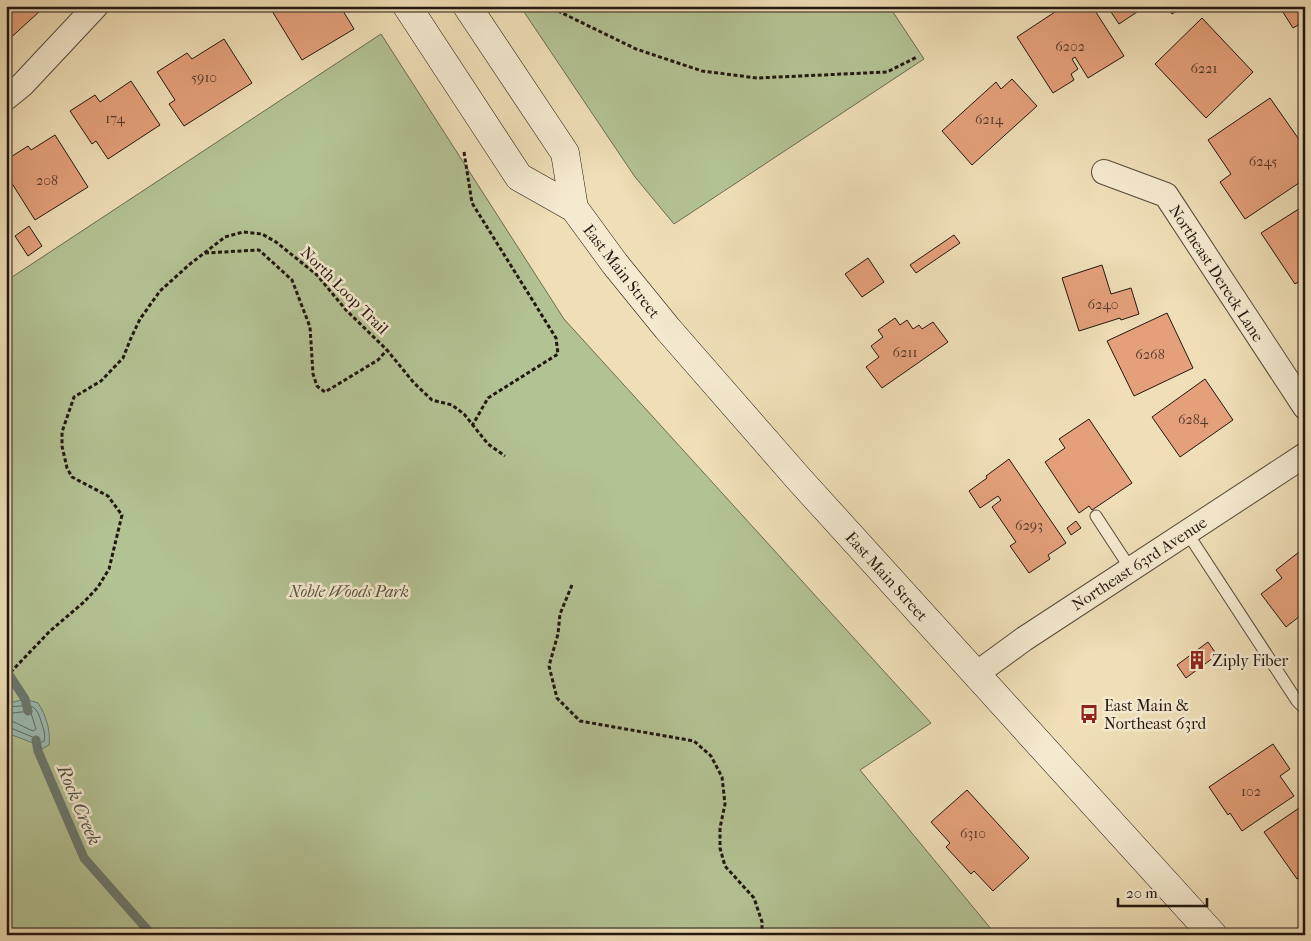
<svg xmlns="http://www.w3.org/2000/svg" width="1311" height="941" viewBox="0 0 1311 941" font-family="'IM FELL French Canon',serif">
<style>
.green{fill:#b3c293;stroke:#6a6c52}
.water{fill:#9abbb2;stroke:#6a7971}
.lines{fill:none;stroke-linecap:round;stroke-linejoin:round}
.shore{stroke:#5e6961;stroke-width:1}
.stream{stroke:#6a7971;stroke-width:9}
.building{fill:#e4a07b;stroke:#221710}
.lane-casing{stroke:#55493a;stroke-width:13}
.street-casing{stroke:#55493a;stroke-width:26}
.secondary-casing{stroke:#221710;stroke-width:29}
.path{stroke:#221710;stroke-width:3;stroke-dasharray:4 2.5;stroke-linecap:butt}
.lane{stroke:#f5ead0;stroke-width:11}
.street{stroke:#f5ead0;stroke-width:24}
.secondary{stroke:#f5ead0;stroke-width:28}
.labels{text-anchor:middle;stroke-width:5;stroke-linejoin:round;paint-order:stroke}
.number-label{font-size:14px;fill:#52392b}
.street-label{font-size:16px;fill:#221710;stroke:#f5ead0}
.park-label{font-size:16px;font-style:italic;fill:#55533e;stroke:#f5ead0}
.poi-label{font-size:16px;fill:#221710;stroke:#f5ead0;text-anchor:start}
.water-label{font-size:18px;font-style:italic;fill:#4c5049;stroke:#f5ead0}
</style>
<rect width="100%" height="100%" fill="#efdeb6"/>
<filter id="stains"><feTurbulence type="fractalNoise" baseFrequency=".004" numOctaves="4"/><feColorMatrix values="0 0 0 0 .2 0 0 0 0 .09 0 0 0 0 .02 0 0 0 .5 -.17"/></filter>
<radialGradient id="worn" r=".72"><stop offset=".6" stop-color="#630" stop-opacity="0"/><stop offset="1" stop-color="#630" stop-opacity=".3"/></radialGradient>
<!-- green -->
<path class="green" d="M520,6H889L924,59L674,224L635,177Z
M381,34L564,319L931,723L860,770L996,935H6V281Z"/>
<!-- water -->
<path class="water" d="M25,699L38,703C46,715 51,731 49,745L38,751L33,743L12,735L6,730V701L14,702Z"/>
<g class="lines">
<!-- shore -->
<path class="shore" d="M6,706C25,709 34,697 41,721C43,728 46,734 44,741L40,743L35,738L6,726
M6,713C15,714 23,710 31,713L36,729L33,731C25,728 15,721 6,720"/>
<!-- stream -->
<path class="stream" d="M6,670L25,699L28,711
M36,740L38,751L84,858L152,935"/>
</g>
<!-- building -->
<path class="building" d="M6,6H36L40,11L6,42Z
M269,6H340L354,29L302,60Z
M1064,6H1092L1124,56L1088,78L1075,57L1072,59L1078,69L1071,74L1074,80L1053,93L1017,37Z
M1107,6H1146L1119,24Z
M1167,6H1184L1172,14Z
M1279,6H1305V21L1293,28Z
M1202,18L1253,72L1206,118L1155,64Z
M224,39L252,83L184,126L169,104L175,100L157,72L187,53L192,59Z
M1012,79L1037,106L972,165L942,131L996,82L1001,89Z
M131,81L160,125L108,159L96,141L92,144L70,111L95,95L100,102Z
M1270,98L1305,148V179L1245,219L1220,182L1231,174L1208,140Z
M55,135L88,187L35,220L6,174V160L28,146L31,150Z
M1305,205V278L1295,284L1261,233Z
M29,226L42,246L28,256L15,236Z
M954,235L960,243L916,273L910,265Z
M868,258L884,282L862,297L845,274Z
M1102,265L1111,294L1131,288L1139,314L1121,320L1120,318L1079,331L1062,278Z
M1167,313L1193,368L1134,396L1107,341Z
M895,318L900,325L907,320L913,329L919,325L922,329L933,322L948,342L882,388L866,367L879,357L871,346L883,337L878,330Z
M1205,379L1233,420L1180,457L1152,417Z
M1089,419L1132,483L1092,510L1089,506L1079,513L1045,462L1065,448L1059,439Z
M1009,459L1066,543L1048,555L1050,559L1029,573L1010,546L1016,542L992,507L1001,500L998,496L980,508L969,491L987,478L986,476Z
M1076,521L1081,528L1071,535L1067,528Z
M1299,552L1305,559V612L1286,627L1261,594L1282,578L1276,570Z
M1208,642L1217,655L1186,678L1177,665Z
M1273,744L1290,769L1280,776L1294,796L1242,831L1230,813L1228,815L1209,787Z
M967,790L1029,858L993,891L974,871L971,874L946,847L950,843L931,822Z
M1305,804V874L1297,879L1264,832Z"/>
<g class="lines">
<!-- lane casing -->
<g class="lane-casing">
<path id="lane" d="M1096,516L1130,568
M1186,531L1297,701L1305,709"/>
</g>
<!-- street casing -->
<g class="street-casing">
<path id="street" d="M6,98L22,85L96,6
M1104,172L1166,195L1305,407
M976,674L1024,639L1305,455"/>
</g>
<!-- secondary casing -->
<g class="secondary-casing">
<path id="secondary" d="M407,6L519,177L574,208L615,264L667,328L798,478L1213,935
M467,6L565,153L574,208"/>
</g>
<!-- path -->
<path class="path" d="M553,6L560,12L636,49L702,71L757,78L887,72L917,57
M464,152L472,203L556,338L558,354L488,398L472,426
M205,253L259,250L292,280L310,327L313,374L317,386L325,392L378,360L387,350
M572,585L560,614L558,634L549,666L557,698L580,721L694,741L711,756L722,777L725,804L720,828V848L725,866L754,898L762,922V935
M6,677L50,631L84,602L98,587L109,569L122,515L108,496L72,477L67,468L62,446V432L74,397L101,381L123,358L131,338L140,319L160,291L190,264L225,237L243,232L262,234L276,242L317,275L346,310L387,350L414,383L432,400L452,405L464,414L488,444L505,456"/>
<!-- lane -->
<use href="#lane" class="lane"/>
<!-- street -->
<use href="#street" class="street"/>
<!-- secondary -->
<use href="#secondary" class="secondary"/>
</g>
<!-- icons -->
<defs>
<g id="building-bare" transform="scale(1.5)"><path d="M-4-6H4V6H1V3H-1V6H-4ZM-2.5-4.3h1.7v1.8h-1.7ZM.8-4.3h1.7v1.8H.8ZM-2.5-1h1.7V.8h-1.7ZM.8-1h1.7V.8H.8Z" fill="#8f2418" stroke="#f5ead0" stroke-width="2.5" paint-order="stroke"/></g>
<g id="bus-bare" transform="scale(1.5)"><path d="M-5-6H5V4H4V6H2V4H-2V6H-4V4H-5ZM-3.5-4V0h7V-4ZM-3.5 1.2v1.5H-2V1.2ZM2 1.2v1.5H3.5V1.2Z" fill="#8f2418" stroke="#f5ead0" stroke-width="2.5" paint-order="stroke"/></g>
</defs>
<g fill-rule="evenodd">
<use href="#building-bare" x="1197" y="660"/>
<use href="#bus-bare" x="1089" y="714"/>
</g>
<g class="labels">
<!-- number labels -->
<g class="number-label">
<text x="1070" y="51">6202</text>
<text x="1204" y="73">6221</text>
<text x="204" y="82">5910</text>
<text x="115" y="123">174</text>
<text x="989" y="124">6214</text>
<text x="1263" y="166">6245</text>
<text x="47" y="185">208</text>
<text x="1103" y="309">6240</text>
<text x="905" y="357">6211</text>
<text x="1150" y="359">6268</text>
<text x="1193" y="424">6284</text>
<text x="1029" y="530">6293</text>
<text x="1251" y="796">102</text>
<text x="973" y="838">6310</text>
</g>
<!-- street labels -->
<g class="street-label">
<text transform="translate(622 271) rotate(52)" y="6">East Main Street</text>
<text transform="translate(1217 273) rotate(57)" y="6">Northeast Dereck Lane</text>
<text transform="translate(345 290) rotate(45)" y="6">North Loop Trail</text>
<text transform="translate(1139 563) rotate(-33)" y="6">Northeast 63rd Avenue</text>
<text transform="translate(887 576) rotate(48)" y="6">East Main Street</text>
</g>
<!-- park labels -->
<g class="park-label">
<text x="349" y="597">Noble Woods Park</text>
</g>
<!-- poi labels -->
<g class="poi-label">
<text x="1212" y="666">Ziply Fiber</text>
<text x="1104" y="711">East Main &amp;<tspan x="1104" dy="18">Northeast 63rd</tspan></text>
</g>
<!-- water labels -->
<g class="water-label">
<text transform="translate(79 805) rotate(67)" y="6">Rock Creek</text>
</g>
</g>
<!-- margin -->
<rect width="1311" height="941" fill="none" stroke="#efdeb6" stroke-width="25"/>
<rect x="8" y="8" width="1296" height="926" fill="none" stroke="#221710" stroke-width="2.5"/>
<rect x="12" y="12" width="1286" height="916" fill="none" stroke="#221710"/>
<!-- scale -->
<path d="M1118 898v8h89v-8" fill="none" stroke="#221710" stroke-width="2.5"/>
<text x="1126" y="898" font-size="15" fill="#221710" stroke="#f5ead0" stroke-width="4" paint-order="stroke">20 m</text>
<rect width="100%" height="100%" filter="url(#stains)"/>
<rect width="100%" height="100%" fill="url(#worn)"/>
</svg>
